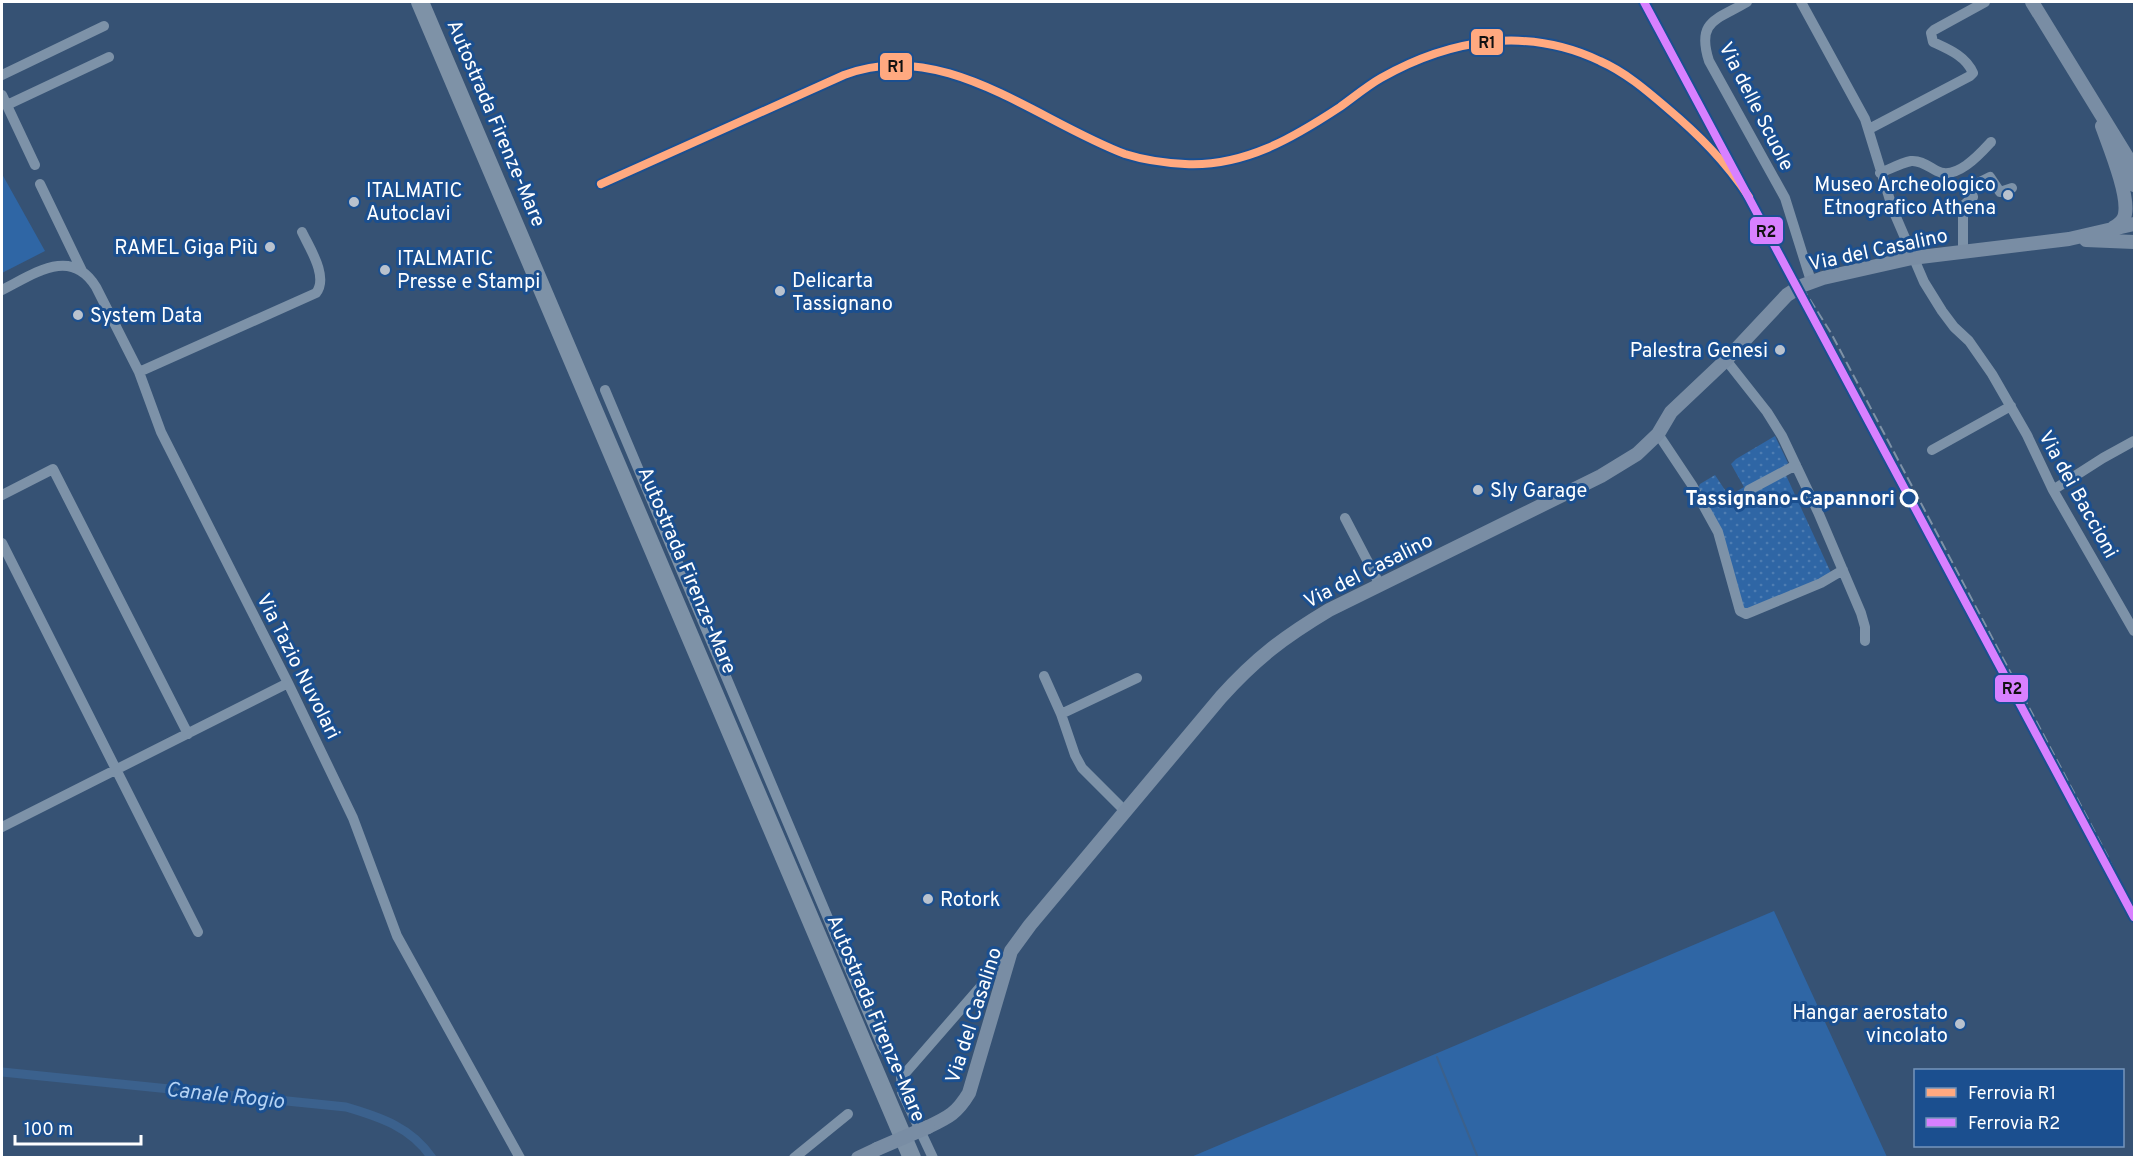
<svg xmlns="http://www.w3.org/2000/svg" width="2136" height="1159" viewBox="0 0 2136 1159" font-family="Overpass,sans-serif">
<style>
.grass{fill:#2f66a5}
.park{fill:url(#park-dots)}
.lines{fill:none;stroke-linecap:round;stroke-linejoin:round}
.stream{stroke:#3b618d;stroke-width:2}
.canal{stroke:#3b618d;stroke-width:9}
.street{stroke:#7d92a8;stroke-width:10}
.secondary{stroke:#798da4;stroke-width:14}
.highway{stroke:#7e92a7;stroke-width:18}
.rail{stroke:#7e92a7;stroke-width:2;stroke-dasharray:10 4.5;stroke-linecap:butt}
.secondary-bridge{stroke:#798da4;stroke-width:14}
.rail-1-casing{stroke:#1b4f8f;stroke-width:12}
.rail-2-casing{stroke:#1b4f8f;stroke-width:12}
.rail-1{stroke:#ffa980;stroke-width:8}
.rail-2{stroke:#d880ff;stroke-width:8}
.poi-dot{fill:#b9c2ce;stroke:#1b4f8f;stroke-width:2}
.stop-dot{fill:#1b4f8f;stroke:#fff;stroke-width:3}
.labels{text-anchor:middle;stroke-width:6;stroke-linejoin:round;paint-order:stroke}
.street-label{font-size:20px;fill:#fff;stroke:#1b4f8f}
.poi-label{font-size:20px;fill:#fff;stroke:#1b4f8f;text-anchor:start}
.stop-label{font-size:20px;font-weight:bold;fill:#fff;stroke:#1b4f8f;text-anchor:end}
.water-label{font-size:21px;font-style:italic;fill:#b5d3f5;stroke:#1b4f8f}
.line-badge{stroke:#1b4f8f;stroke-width:2}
.pale-badge-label{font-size:16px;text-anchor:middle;font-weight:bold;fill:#111}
</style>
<defs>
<pattern id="park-dots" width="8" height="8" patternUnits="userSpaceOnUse" patternTransform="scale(1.5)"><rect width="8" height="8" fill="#2f66a5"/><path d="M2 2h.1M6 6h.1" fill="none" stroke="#4e7db2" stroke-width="1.8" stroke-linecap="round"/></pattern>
</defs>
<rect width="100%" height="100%" fill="#365274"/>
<!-- grass -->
<path class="grass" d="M2,174L45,251L2,273Z
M1774,911L1887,1157H1191Z"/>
<!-- park -->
<path class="park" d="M1775,436L1788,463L1783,468L1784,471L1832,575L1744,610L1721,530L1696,492L1700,484L1715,475L1729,496L1744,487L1731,464L1736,459Z"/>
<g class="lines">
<!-- stream -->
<path class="stream" d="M1437,1057L1478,1158"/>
<!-- canal -->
<path class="canal" d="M2,1072L346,1107C380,1117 411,1127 432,1158"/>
<!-- street -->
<path class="street" d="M1747,2C1717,20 1696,20 1709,61L1785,198L1811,281
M1801,2L1865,119L1893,210L1924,282L1942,311L1954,327L1969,341L1992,374L2027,435L2053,490L2134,631
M2,75L104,26
M2,95L35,165
M7,105L109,57
M1869,129L1970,76L1973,73C1966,56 1948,49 1933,42L1931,33L1934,30L1985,2
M1880,173C1890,169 1901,163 1911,161C1921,160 1929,167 1937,171C1956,181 1980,154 1991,142
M40,184L82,271
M1963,251V212L1965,204L1973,197L1970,187L1990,177L2000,192L2012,188
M2,290C34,274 71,246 96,287L139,372L161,432L288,683L353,818L397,936L520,1158
M1726,360L1767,412L1782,436L1818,512L1861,613L1865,627V641
M139,372L316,293C329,277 309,247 302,232
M605,390L882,1046L889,1057L903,1074
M1658,434L1692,485L1718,532L1740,611L1746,614L1751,612L1821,583L1843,570
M1932,450L2011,406
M1749,490L1796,465
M2053,490L2103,458L2134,441
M2,495L53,469L188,734
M1345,518L1380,585
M2,543L198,932
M1044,676L1061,714L1075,755L1082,768L1126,812
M1061,714L1137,678
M2,827L288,683
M794,1158L848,1114
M933,1158L902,1092L901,1078L1009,954"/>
<!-- secondary -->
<path class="secondary" d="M2032,2L2134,168
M2102,126C2109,146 2129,194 2125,214C2124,221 2119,224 2113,228
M2121,160L2134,185
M2086,240L2134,242
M928,1127C949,1117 957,1113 969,1093L1011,951L1030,925L1221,697C1256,658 1284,637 1329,610L1601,476L1637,454L1658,434L1671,412L1726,360L1787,295L1801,286L1823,278L1912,258L2069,239L2134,224
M858,1158L877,1149"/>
<!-- highway -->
<path class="highway" d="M420,2L912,1158"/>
<!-- rail -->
<path class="rail" d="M601,184L844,75C943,37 1037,121 1125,154C1144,160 1166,163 1185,164C1244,167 1293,138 1340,107C1354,97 1367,86 1381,78C1450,39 1527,26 1600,61C1625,72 1646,90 1667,108C1699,135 1725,161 1749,197
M1771,238L1831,333L2107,855L2134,916"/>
<!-- secondary-bridge -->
<path class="secondary-bridge" d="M877,1149L928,1127"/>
<!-- rail-1 casing -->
<g class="rail-1-casing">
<path id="rail-1" d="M601,184L844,75C943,37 1037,121 1125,154C1144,160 1166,163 1185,164C1244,167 1293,138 1340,107C1354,97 1367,86 1381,78C1450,39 1527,26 1600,61C1625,72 1646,90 1667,108C1699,135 1725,161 1749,197"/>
</g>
<!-- rail-2 casing -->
<g class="rail-2-casing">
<path id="rail-2" d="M1644,2L2134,917"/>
</g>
<!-- rail-1 -->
<use href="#rail-1" class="rail-1"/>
<!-- rail-2 -->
<use href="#rail-2" class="rail-2"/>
</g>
<!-- markers -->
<g class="poi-dot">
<circle cx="2008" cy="195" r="6"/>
<circle cx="354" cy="202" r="6"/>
<circle cx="270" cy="247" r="6"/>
<circle cx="385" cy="270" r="6"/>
<circle cx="780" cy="291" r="6"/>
<circle cx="78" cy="315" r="6"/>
<circle cx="1780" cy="350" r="6"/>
<circle cx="1478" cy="490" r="6"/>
<circle cx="928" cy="899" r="6"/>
<circle cx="1960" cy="1024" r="6"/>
</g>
<circle class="stop-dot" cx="1909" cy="498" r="8"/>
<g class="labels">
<!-- street labels -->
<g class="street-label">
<text transform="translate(1757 106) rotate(63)" y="7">Via delle Scuole</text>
<text transform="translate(497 123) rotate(67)" y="7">Autostrada Firenze-Mare</text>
<text transform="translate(1878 249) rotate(-12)" y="7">Via del Casalino</text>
<text transform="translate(2079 494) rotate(61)" y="7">Via dei Baccioni</text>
<text transform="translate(688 570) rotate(67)" y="7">Autostrada Firenze-Mare</text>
<text transform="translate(1368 570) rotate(-27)" y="7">Via del Casalino</text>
<text transform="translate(299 666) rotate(63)" y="7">Via Tazio Nuvolari</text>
<text transform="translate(973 1015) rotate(-72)" y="7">Via del Casalino</text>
<text transform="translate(877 1018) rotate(67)" y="7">Autostrada Firenze-Mare</text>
</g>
<!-- poi labels -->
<g class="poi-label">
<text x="1996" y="191" text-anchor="end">Museo Archeologico<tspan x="1996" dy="23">Etnografico Athena</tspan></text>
<text x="366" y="197">ITALMATIC<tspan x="366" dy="23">Autoclavi</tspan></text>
<text x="258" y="254" text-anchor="end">RAMEL Giga Più</text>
<text x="397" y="265">ITALMATIC<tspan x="397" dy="23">Presse e Stampi</tspan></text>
<text x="792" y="287">Delicarta<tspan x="792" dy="23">Tassignano</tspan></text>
<text x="90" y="322">System Data</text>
<text x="1768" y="357" text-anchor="end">Palestra Genesi</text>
<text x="1490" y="497">Sly Garage</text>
<text x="940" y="906">Rotork</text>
<text x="1948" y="1019" text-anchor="end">Hangar aerostato<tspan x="1948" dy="23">vincolato</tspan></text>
</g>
<!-- stop labels -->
<g class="stop-label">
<text x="1895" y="505">Tassignano-Capannori</text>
</g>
<!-- water labels -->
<g class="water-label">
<text transform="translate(225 1095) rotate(6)" y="7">Canale Rogio</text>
</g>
</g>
<g class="line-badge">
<rect x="1470" y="28" width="34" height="28" rx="6" fill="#ffa980"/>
<rect x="879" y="52" width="34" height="29" rx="6" fill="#ffa980"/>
<rect x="1749" y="216" width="35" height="29" rx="6" fill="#d880ff"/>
<rect x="1994" y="674" width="35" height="29" rx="6" fill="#d880ff"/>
</g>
<g class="pale-badge-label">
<text x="1487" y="48">R1</text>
<text x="896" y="72">R1</text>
<text x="1766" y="237">R2</text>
<text x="2012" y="694">R2</text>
</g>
<!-- border -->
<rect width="2136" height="1159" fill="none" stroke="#ffffff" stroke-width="6"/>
<!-- legend -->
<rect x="1914" y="1069" width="210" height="78" fill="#1b4f8f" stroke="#7695bc" stroke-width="1.5"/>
<rect x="1926" y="1088" width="30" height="9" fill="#ffa980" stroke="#7695bc" stroke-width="1.5"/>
<text x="1968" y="1099" font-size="18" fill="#ffffff">Ferrovia R1</text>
<rect x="1926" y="1118" width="30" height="9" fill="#d880ff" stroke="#7695bc" stroke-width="1.5"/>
<text x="1968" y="1129" font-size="18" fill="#ffffff">Ferrovia R2</text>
<!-- scale -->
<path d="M15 1135v9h126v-9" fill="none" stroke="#ffffff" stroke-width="3"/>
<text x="24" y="1135" font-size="18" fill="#ffffff" stroke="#1b4f8f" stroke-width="4.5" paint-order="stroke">100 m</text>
</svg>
